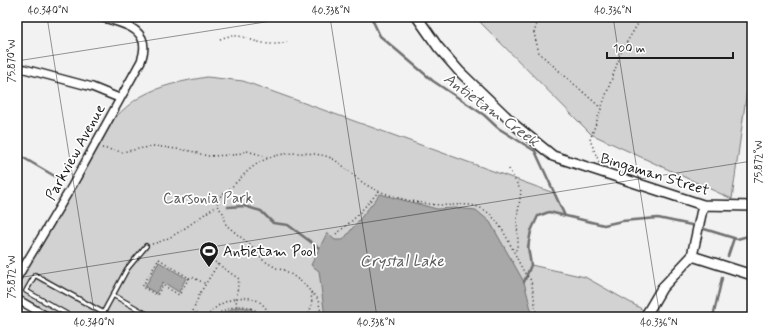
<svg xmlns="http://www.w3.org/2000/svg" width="769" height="334" viewBox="0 0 769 334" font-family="Mynerve,sans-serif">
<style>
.green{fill:#d2d2d2;stroke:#777}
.water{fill:#a8a8a8;stroke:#707070}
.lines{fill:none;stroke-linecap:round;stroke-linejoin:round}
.stream{stroke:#707070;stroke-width:2.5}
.service-casing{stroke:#1c1c1c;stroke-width:6}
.minor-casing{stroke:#1c1c1c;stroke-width:10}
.tertiary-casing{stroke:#1c1c1c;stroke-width:12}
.path{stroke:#1c1c1c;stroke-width:1.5;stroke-dasharray:1 3;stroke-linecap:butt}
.service{stroke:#fff;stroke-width:3.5}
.minor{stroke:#fff;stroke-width:7}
.tertiary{stroke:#fff;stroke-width:9}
.ticks{fill:none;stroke:#1c1c1c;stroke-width:1;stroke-opacity:0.45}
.labels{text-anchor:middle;stroke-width:3.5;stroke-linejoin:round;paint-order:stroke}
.street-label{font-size:15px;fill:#1c1c1c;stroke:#fff}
.park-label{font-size:15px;fill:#5c5c5c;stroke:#fff}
.poi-label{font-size:15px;fill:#1c1c1c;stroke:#fff;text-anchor:start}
.water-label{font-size:16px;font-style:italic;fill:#5b5b5b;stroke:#fff}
.neatline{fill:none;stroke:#1c1c1c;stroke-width:1.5}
.ticks-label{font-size:10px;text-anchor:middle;fill:#1c1c1c}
</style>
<rect width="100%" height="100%" fill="#f2f2f2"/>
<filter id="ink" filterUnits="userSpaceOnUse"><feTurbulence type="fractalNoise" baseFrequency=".025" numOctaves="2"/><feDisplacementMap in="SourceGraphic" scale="8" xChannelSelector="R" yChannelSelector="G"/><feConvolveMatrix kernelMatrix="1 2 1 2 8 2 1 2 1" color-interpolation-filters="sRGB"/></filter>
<g filter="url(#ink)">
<!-- green -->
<path class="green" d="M475,17H752V81L748,82L732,199L591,134Z
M207,77L243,81L554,193L565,216L549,212L538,216C529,235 527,244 531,265L585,277L647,312L645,317H48L17,299V278C33,249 49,221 66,193C86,157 104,120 140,97C161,85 183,81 207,77Z"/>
<!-- water -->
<path class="water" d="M380,194L437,209L456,208L476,210L490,222L524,282L533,317H325L319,271L311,265L327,233L335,240H343Z
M159,262L186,278L179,292L163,282L156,293L145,287Z
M242,307L251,309L260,317H217L231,309Z"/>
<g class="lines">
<!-- stream -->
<path class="stream" d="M371,17L380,36L433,81L484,115L498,128L535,151L565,216
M17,154L63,181
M228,207L244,206L261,211L273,223L288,225L319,248
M701,228L737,239L752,235
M728,256L734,238
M524,282L531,265L528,247L531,231L538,216L549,212L604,225L622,221L658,218L696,226
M713,317L722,278"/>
<!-- service casing -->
<g class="service-casing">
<path id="service" d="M113,295L152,317
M72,317L26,291L35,275L111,317
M101,317L127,269L146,246"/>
</g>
<!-- minor casing -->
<g class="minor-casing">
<path id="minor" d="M17,67L92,87L119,98
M17,278L72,186L141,61C153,29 125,24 100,17
M17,299L48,317"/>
</g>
<!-- tertiary casing -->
<g class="tertiary-casing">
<path id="tertiary" d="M417,17L438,47L459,71L516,126L553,156L703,205L752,206
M692,256L752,275
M645,317L662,288L692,256L703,205"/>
</g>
<!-- path -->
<path class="path" d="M539,17L534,33L539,53L601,108
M220,39C238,31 246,40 263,43C272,45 280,44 288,42
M102,148L122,152L154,146L191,151L207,156L235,155L247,151L268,157
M599,162L590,140L622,50L642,17
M509,169L521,191L517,220L518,243L515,253
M336,234L353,220L379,191
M152,244C177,238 195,219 217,206
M159,259L189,278L179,295L163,285L157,295L142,287Z
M215,262L239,279L236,299L238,317
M189,278L192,277L206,284
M311,292L318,299L322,317
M207,317C218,300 249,289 264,306C267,309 269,314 271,317
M207,317H201L193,311L200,293L218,264
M214,317C228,305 250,300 262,317
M308,317L312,304L311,292L303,283L285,270L278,269L263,260L248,243L226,225L224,214L217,206L218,198C244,180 249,159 285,154C296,152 323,153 333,159C348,168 358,182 374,189C395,198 419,204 441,205C452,206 464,203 475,206C500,212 512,251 524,272C526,275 530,278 531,281C533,289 536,309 536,317"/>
<!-- service -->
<use href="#service" class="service"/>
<!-- minor -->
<use href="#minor" class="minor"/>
<!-- tertiary -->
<use href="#tertiary" class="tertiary"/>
</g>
</g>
<!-- ticks -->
<path class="ticks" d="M47,17L95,317M330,17L377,317M613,17L660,317M17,61L297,17M17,278L752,161"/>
<!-- icons -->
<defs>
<g id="stadium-pin" transform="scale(1)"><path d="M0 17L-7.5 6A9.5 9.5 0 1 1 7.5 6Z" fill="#1c1c1c" stroke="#fff"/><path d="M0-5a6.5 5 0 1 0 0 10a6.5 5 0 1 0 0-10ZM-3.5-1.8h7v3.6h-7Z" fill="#fff"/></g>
</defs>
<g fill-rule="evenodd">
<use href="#stadium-pin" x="209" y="251"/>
</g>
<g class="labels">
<!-- street labels -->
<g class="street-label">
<text transform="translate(75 152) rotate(-61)" y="5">Parkview Avenue</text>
<text transform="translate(655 174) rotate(17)" y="5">Bingaman Street</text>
</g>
<!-- park labels -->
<g class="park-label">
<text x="208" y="203">Carsonia Park</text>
</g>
<!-- poi labels -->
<g class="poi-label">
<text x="223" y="256">Antietam Pool</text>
</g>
<!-- water labels -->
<g class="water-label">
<text transform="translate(492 109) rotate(36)" y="6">Antietam Creek</text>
<text x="402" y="266">Crystal Lake</text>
</g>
</g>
<!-- margin -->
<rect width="769" height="334" fill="none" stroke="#fff" stroke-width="44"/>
<!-- scale -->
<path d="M607 52v6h126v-6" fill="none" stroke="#1c1c1c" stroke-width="2"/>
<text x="613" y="52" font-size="12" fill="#1c1c1c" stroke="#ffffff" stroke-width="3" paint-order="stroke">100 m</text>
<rect x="22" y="22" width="725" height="290" class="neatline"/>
<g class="ticks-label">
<text x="48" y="14">40.340°N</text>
<text x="331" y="14">40.338°N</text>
<text x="613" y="14">40.336°N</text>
<text transform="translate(11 61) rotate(-90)" y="4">75.870°W</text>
<text transform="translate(758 162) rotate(-90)" y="4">75.872°W</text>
<text transform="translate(11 277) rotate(-90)" y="4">75.872°W</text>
<text x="94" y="326">40.340°N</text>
<text x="376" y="326">40.338°N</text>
<text x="659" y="326">40.336°N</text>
</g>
</svg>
